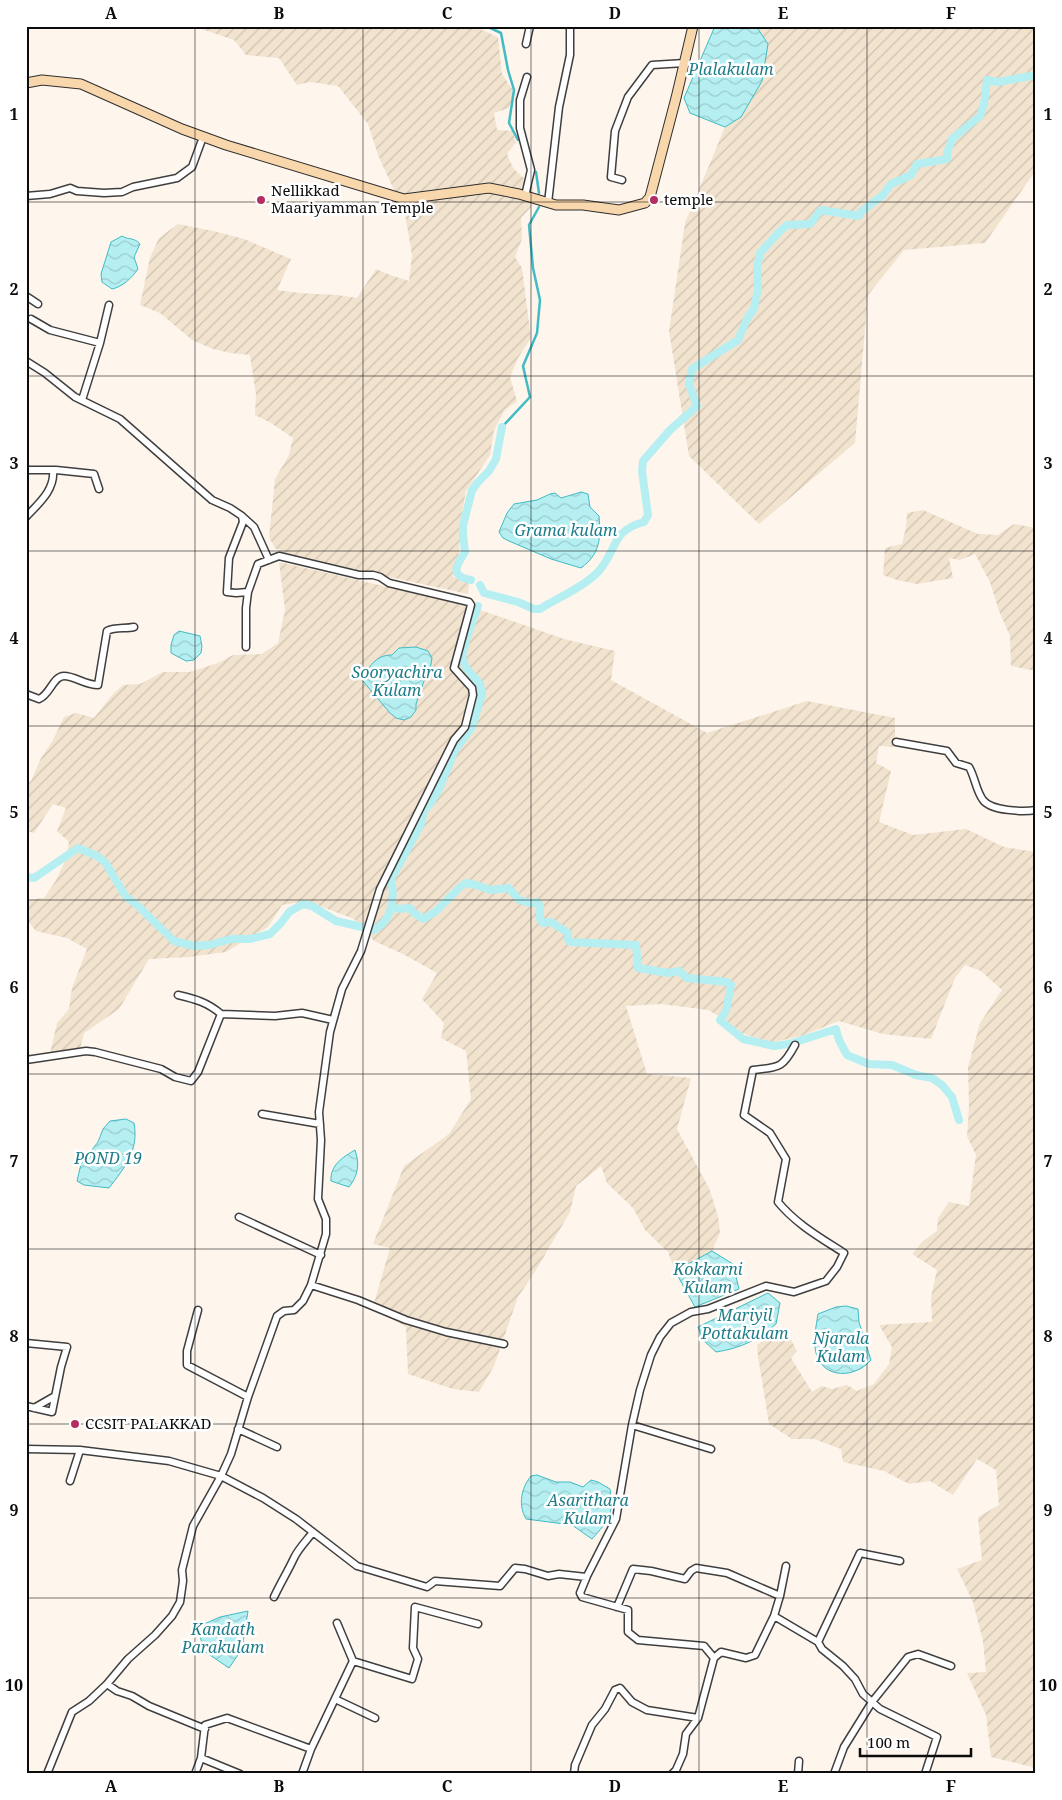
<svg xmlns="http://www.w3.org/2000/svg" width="1062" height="1800" viewBox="0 0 1062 1800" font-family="'Noto Serif',serif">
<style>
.farmland{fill:url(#farmland-furrows)}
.water{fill:url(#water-waves);stroke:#41bbc4}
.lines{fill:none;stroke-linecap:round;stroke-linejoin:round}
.stream{stroke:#41bbc4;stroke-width:2.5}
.canal{stroke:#b5eff2;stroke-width:8}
.street-casing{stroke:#3f3f3f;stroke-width:9}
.secondary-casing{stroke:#2e2e2e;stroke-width:11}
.street{stroke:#fff;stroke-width:6}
.secondary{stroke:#f9d7ad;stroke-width:9}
.grid{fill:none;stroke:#0c0c0c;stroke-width:1;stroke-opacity:0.55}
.poi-dot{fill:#b32e61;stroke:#fff;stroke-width:2}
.labels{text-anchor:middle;stroke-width:5;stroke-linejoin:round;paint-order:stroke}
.poi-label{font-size:15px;fill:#0c0c0c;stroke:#fff;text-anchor:start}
.water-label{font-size:16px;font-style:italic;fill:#1e7d88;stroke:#fff}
.neatline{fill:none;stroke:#0c0c0c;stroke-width:2}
.grid-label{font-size:16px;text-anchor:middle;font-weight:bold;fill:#0c0c0c}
</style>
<defs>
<pattern id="farmland-furrows" width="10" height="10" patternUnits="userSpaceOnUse" patternTransform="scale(1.25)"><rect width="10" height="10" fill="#f2e3cf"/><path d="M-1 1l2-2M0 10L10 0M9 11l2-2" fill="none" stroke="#cec2b1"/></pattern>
<pattern id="water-waves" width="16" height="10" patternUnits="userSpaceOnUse" patternTransform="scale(1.25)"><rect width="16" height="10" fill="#b5eff2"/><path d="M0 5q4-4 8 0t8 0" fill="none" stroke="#9accce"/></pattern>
</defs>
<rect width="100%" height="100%" fill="#fef5ed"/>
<!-- farmland -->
<path class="farmland" d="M193,26H479L480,29L498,37L502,74L514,92L509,108L494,113L497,130L512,131L516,142L507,154L513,168L533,187L531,207L521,218L522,239L515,257L522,268L531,338L518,358L510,377L517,401L505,410L494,430L490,455L466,491L461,519L459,553L454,566L453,577L469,583L468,594L288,555L275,548L269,537L275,479L289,455L293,438L271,423L255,415L256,395L250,355L231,353L213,349L192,340L160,313L140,305L150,258L159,238L178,224L213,231L244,239L291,259L277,290L299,293L337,295L357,298L376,269L390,275L409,281L412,255L405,214L378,155L368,124L338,86L310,82L297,85L279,58L246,55L234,40Z
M756,26H1036V170L985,243L904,250L868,295L855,443L759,524L689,456L669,331L685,223L725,127L741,117L768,44Z
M923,510L978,534L998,535L1014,524L1036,528V671L1011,666L1010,636L999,611L990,582L975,554L960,560L949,558L953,578L917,584L897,580L883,575L885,548L902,544L906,527L907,513Z
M279,562L466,605L564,639L615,651L611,680L707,733L807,701L895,718V747L879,746L876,763L891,771L879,822L913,835L966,829L1004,847L1036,852V1768L991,1757L986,1715L967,1673L986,1672L983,1641L973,1602L957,1569L982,1560L978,1517L999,1505L996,1470L977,1459L953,1495L930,1481L909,1484L884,1471L843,1462L841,1449L814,1439H792L769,1424L758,1356L757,1345L768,1337L791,1340L797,1351L791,1358L812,1392L821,1386L832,1389L847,1385L857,1391L874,1384L889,1364L892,1347L879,1325L932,1322L931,1297L937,1270L912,1254L923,1241L937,1231L938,1218L949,1202L969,1206L976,1155L967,1136L969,1107L968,1067L980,1023L1002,990L981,971L965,965L955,978L931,1039L883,1034L839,1021L801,1036L770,1043L742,1033L724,1019L708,1010L661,1004L626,1006L647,1074L691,1078L677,1129L709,1188L718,1216L720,1233L712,1251L675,1271L668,1252L645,1230L633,1208L607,1183L601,1166L576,1186L570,1212L536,1270L518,1297L494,1366L479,1392L453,1389L408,1374L406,1327L373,1307L390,1248L373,1244L404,1166L449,1134L471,1099L466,1051L441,1038L444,1023L422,999L437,973L403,954L374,941L354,919L307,901L282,905L268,927L226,952L189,957L149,959L119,1009L84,1033L80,1049L50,1054L57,1023L69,1009L72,988L87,949L67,938L36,931L26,919V900L44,898L55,882L66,859L69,842L57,831L66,808L53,804L34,833L26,831V785L31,781L41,758L53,740L64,717L76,713L94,718L113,694L123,685L140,684L163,672H190L218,663L233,655L262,654L278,643L285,610Z"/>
<!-- water -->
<path class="water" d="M715,26H756L768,44L762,81L741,117L725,127L690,113L684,98Z
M122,236C128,240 134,237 140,244L134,257L138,269C132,278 122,287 112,289L102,282L101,274L111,242Z
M581,492L588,494L590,507L599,516C601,539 600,554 581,568L551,559L509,541L503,538L499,532L507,513L514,504L537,500L550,494L555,493L561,498Z
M179,631L200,636L202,646L201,653L194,660L186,661L171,653V645L174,635Z
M416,647L428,651L432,658L430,670L426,675L416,704V710L411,717L404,720L396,718L390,713L362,680C369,667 375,655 392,655L399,648Z
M126,1119L134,1123C139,1151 125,1167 109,1188L84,1185L77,1181L81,1164L98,1142L103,1129L110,1121Z
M355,1150C360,1164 358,1176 349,1187L331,1181C330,1165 343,1157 355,1150Z
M712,1251L733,1264L739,1289L695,1307L675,1271Z
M768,1293L780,1303L776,1324C757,1340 742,1348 716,1352L703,1340L698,1327Z
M846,1306L858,1309L859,1322L871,1360C856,1378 823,1380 816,1353C813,1340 816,1327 818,1314L836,1307Z
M537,1475L556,1482H570L583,1487L591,1480L598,1482L610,1489C614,1515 609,1520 592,1539L572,1525L526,1519C518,1505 521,1488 531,1476Z
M248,1611L242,1649L229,1668L204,1651L200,1636L204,1624L220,1617Z"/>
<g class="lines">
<!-- stream -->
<path class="stream" d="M486,26L501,33L508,70L514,90L509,123L518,140
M536,172L539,193
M502,427L530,397L523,366L537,333L540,300L533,268L529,225L539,207"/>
<!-- canal -->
<path class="canal" d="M471,580C449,576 456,566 465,552L463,535V526L472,490L478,482L489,471L496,459L502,427
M480,585L484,593L518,602L534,609H540C559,597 580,589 596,574C618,553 609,531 644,522L648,515L642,471L643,461L670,430L697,406L689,384L692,369L738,340L747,319L754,308L758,289L757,268L760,253L779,232L787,225L810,224L821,210L859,216L862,211L883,195L891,184L911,175L917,164L947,159V153L952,139L980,116L984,104L987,80L998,82L1036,75
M26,877L34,878L78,848L97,856L105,862L126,897L136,904L174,941L194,946L209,945L231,939H250L270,934L281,923L289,912L303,904L312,906L336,921L362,927
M392,907L399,909L410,908L414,913L423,919L435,912L460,887L466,883L476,885L491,890L509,888L519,900L530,903L537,902L540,906V919L543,923L551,922L568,933V939L570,942L636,945L638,968L668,973L679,971L687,978L727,982L731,985L726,1011L720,1020L743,1039L774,1046L789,1044L836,1029L839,1040L847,1055L869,1064L892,1065L916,1075L932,1078L942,1085L952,1097L959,1120
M373,930C393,921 395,897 391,879L421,824L424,811L432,801L439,789L455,750L472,727L482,694L480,684L466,668L462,657L466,640L478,606"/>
<!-- street casing -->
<g class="street-casing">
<path id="street" d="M526,44L530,26
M622,180L611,177L615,131L628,97L652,65L685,63
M26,196L50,194L70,188L77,191L104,193L122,192L133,187L177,178L192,167L203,137
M525,196L531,170L520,128V100L527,77
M548,203L559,107L570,55V27
M26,296L38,304
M31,319L50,330L100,343
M26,361L45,373L75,397L120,419L212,500L230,508L242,516L243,522L229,558L227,592L236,593L248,592
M82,400L100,343L109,305
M26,470H56L94,474L99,489
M26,517C39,503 55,490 53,470
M243,517L254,527L269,560
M26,694L39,699C50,695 53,676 64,676C75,676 85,685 98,685L107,631C115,627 125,629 134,627
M896,742L947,751L956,763L969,767C975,777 976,791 983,800C991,811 1023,812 1036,810
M221,1014L275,1016L302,1013L333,1020
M26,1060L86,1051L95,1052L161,1069L175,1077L191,1081L198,1072L221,1014C207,1002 195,999 178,995
M262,1114L320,1124
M239,1217L321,1255
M311,1285L358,1300L406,1320L446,1332L504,1344
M198,1310L187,1351V1365L248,1397
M26,1343L67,1347L61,1367L52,1412L26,1406
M34,1408L55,1396
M632,1425L711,1449
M238,1429L277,1447
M26,1449L80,1450L169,1461L221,1476L263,1498L296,1519L357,1566L427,1587L435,1581L500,1586L515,1568L525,1569L548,1576L559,1574L586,1577
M70,1481L80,1450
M780,1596L786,1566
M274,1597C280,1584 288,1571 294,1558C298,1549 307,1540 313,1532
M617,1607L633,1569L651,1571L685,1579L691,1571L696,1568L727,1573L780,1596L774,1616L818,1642L860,1553L900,1561
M818,1642L822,1649L843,1666L855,1679L863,1694L880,1709L937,1737L925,1774
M714,1658L721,1652L746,1658L755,1655L774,1616
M353,1661L412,1679L418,1659L413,1648L415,1607L478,1624
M107,1684L128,1659L155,1635L172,1616L180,1602L183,1581L182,1570L193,1526L221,1476L231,1454L248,1397L277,1316L284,1311L294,1310L303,1301L311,1285L326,1234V1219L318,1199L321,1140L319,1112L330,1032L342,989L361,951L380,889L454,740L465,727L473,695L472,688L454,668L471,605L469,602L389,583L380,577L373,575H359L279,556L258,564L248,592L246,608V647
M335,1699L375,1718
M201,1758L240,1774
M47,1774L72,1712L89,1701L107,1684L117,1691L132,1696L149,1706L205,1729
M195,1774L201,1758L205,1725L227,1718L311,1749L353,1661L337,1623
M302,1774L311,1749
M574,1774L575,1765L592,1725L605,1709L615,1690L620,1688L632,1702L647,1710L698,1718
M672,1774L676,1770L683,1754L686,1734L698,1718L714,1658L704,1646L638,1640L628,1632V1610L582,1597L580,1593L587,1576L616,1519L632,1425L640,1390L651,1355L660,1337L671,1323L691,1312L708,1309L766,1286L794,1292L826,1281L837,1267L844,1253C821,1238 796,1224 778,1202L786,1159L770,1133L744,1115L753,1070C779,1067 782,1069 795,1045
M798,1774L799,1761
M834,1774L844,1747L872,1702L908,1657L918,1654L951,1666"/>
</g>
<!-- secondary casing -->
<g class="secondary-casing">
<path id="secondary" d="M26,83L42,80L81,84L182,129L226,145L404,199L489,188L519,194L556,205H583L619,210L645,203L650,197L676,98L693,26"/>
</g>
<!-- street -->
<use href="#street" class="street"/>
<!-- secondary -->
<use href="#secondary" class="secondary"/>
</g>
<!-- grid -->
<path class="grid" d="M195,26V1774M363,26V1774M531,26V1774M699,26V1774M867,26V1774M26,202H1036M26,376H1036M26,551H1036M26,726H1036M26,900H1036M26,1074H1036M26,1249H1036M26,1424H1036M26,1598H1036"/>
<!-- markers -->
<g class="poi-dot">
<circle cx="261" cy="200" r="5"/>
<circle cx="654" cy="200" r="5"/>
<circle cx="75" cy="1424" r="5"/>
</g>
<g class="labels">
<!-- poi labels -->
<g class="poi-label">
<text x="271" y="196">Nellikkad<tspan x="271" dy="17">Maariyamman Temple</tspan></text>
<text x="664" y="205">temple</text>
<text x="85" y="1429">CCSIT PALAKKAD</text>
</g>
<!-- water labels -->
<g class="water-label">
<text x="731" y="75">Plalakulam</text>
<text x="566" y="536">Grama kulam</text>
<text x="397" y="678">Sooryachira<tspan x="397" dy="18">Kulam</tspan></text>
<text x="108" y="1164">POND 19</text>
<text x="708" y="1275">Kokkarni<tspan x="708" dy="18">Kulam</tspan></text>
<text x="745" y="1321">Mariyil<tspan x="745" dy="18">Pottakulam</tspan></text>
<text x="841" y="1344">Njarala<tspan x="841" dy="18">Kulam</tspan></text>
<text x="588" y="1506">Asarithara<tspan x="588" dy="18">Kulam</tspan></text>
<text x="223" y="1635">Kandath<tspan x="223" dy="18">Parakulam</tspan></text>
</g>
</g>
<!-- border -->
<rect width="1062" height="1800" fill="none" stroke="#ffffff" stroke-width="55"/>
<!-- scale -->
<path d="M860 1748v8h111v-8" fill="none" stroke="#0c0c0c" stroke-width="2.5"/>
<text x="867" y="1748" font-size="15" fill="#0c0c0c" stroke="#ffffff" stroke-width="4" paint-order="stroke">100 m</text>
<rect x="28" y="28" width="1006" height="1744" class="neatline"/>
<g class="grid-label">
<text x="111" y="19">A</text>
<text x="279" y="19">B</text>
<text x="447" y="19">C</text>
<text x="615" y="19">D</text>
<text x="783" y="19">E</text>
<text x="951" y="19">F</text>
<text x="14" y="120">1</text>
<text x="1048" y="120">1</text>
<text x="14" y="295">2</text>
<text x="1048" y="295">2</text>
<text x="14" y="469">3</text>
<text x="1048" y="469">3</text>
<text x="14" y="644">4</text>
<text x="1048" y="644">4</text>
<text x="14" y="818">5</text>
<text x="1048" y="818">5</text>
<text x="14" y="993">6</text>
<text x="1048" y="993">6</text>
<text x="14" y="1167">7</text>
<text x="1048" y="1167">7</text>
<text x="14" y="1342">8</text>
<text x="1048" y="1342">8</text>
<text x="14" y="1516">9</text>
<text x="1048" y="1516">9</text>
<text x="14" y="1691">10</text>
<text x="1048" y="1691">10</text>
<text x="111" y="1792">A</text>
<text x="279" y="1792">B</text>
<text x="447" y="1792">C</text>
<text x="615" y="1792">D</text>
<text x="783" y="1792">E</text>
<text x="951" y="1792">F</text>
</g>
</svg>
